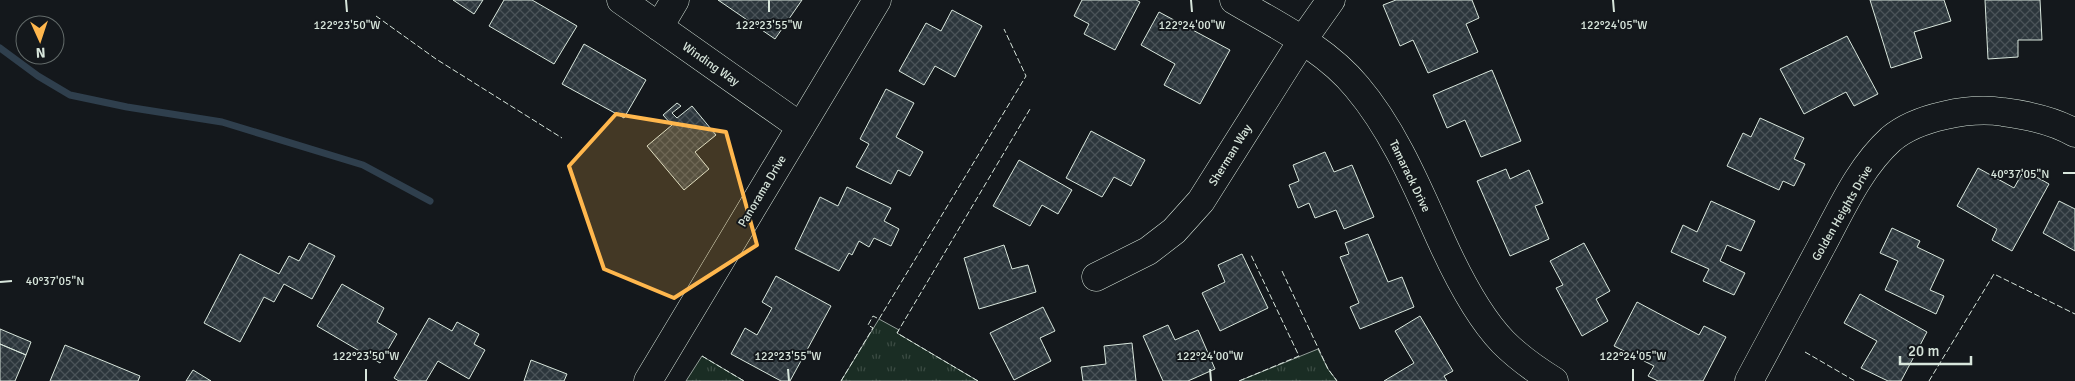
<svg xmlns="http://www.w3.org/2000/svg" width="2075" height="381" viewBox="0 0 2075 381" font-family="Signika,sans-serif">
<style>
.grass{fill:url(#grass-tufts);stroke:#939e99}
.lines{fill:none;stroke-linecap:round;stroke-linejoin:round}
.stream{stroke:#2f3f4d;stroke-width:7}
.building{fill:url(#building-cross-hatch);stroke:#d8e6dc}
.minor-casing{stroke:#d8e6dc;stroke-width:29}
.minor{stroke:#14181c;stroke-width:28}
.fence{stroke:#d8e6dc;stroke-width:1;stroke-dasharray:6 2.5;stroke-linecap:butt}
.marked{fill:#ffb74d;fill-opacity:0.2;stroke:#ffb74d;stroke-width:4;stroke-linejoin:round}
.ticks{fill:none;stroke:#d8e6dc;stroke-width:2}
.labels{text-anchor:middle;stroke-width:4;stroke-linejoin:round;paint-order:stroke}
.street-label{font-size:12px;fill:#d8e6dc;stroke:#14181c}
.ticks-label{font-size:12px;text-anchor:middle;fill:#d8e6dc;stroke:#14181c;stroke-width:4;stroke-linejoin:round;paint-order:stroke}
</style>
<defs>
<pattern id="grass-tufts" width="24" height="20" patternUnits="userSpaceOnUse" patternTransform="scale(1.25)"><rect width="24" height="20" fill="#1a2d24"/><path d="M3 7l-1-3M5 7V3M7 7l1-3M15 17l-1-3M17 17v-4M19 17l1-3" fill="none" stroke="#3b4b43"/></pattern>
<pattern id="building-cross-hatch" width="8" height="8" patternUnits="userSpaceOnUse" patternTransform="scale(1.25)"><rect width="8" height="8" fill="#2c363c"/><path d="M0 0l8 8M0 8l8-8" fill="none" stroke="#4a5358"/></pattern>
</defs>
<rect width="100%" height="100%" fill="#14181c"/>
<!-- grass -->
<path class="grass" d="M879,319L899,330L897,333L978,381H841Z
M1318,349L1328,369L1337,381H1239Z
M702,356L744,381H686Z"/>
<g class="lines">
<!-- stream -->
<path class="stream" d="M0,48L38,76L70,95L127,107L222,122L363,165L430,201"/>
</g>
<!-- building -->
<path class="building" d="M453,0H483L474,14Z
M504,0H532L577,26L554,64L489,26Z
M718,0H802L775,39Z
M1082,0H1136L1140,2L1115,50L1084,34L1089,24L1074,16Z
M1396,0H1472L1479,18L1466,24L1478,52L1428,73L1413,40L1400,46L1383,5Z
M1870,0H1944L1951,21L1914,32L1922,58L1891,68Z
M1985,0H2040L2042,40H2018V57L1988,59Z
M952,10L982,26L955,77L935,66L924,85L899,71L926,23L941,31Z
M1159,12L1230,50L1200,104L1164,85L1175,64L1141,45Z
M1847,36L1878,94L1854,106L1846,92L1804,114L1780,69Z
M584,44L646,80L624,118L562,84Z
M1492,70L1521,141L1481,157L1465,120L1447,128L1433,95Z
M886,89L914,103L896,137L923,152L910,176L898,170L891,184L856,167L869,144L860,139Z
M677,103L681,106L672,113L677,118L692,106L716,135L695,152L709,169L684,190L647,146L672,125L663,115Z
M1760,118L1804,138L1794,159L1805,164L1794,186L1783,181L1779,190L1727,166L1743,133L1751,137Z
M1091,131L1145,160L1131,186L1114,177L1102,197L1066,178Z
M1325,152L1334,172L1352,165L1374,217L1344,229L1336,210L1315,218L1309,203L1298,208L1289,185L1299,181L1293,165Z
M1019,160L1072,190L1058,214L1042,205L1030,226L993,206Z
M1978,168L2014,188L2024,170L2049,184L2012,251L1992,240L1997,229L1957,206Z
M1506,169L1510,179L1529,170L1543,203L1535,206L1549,239L1510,256L1477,181Z
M847,187L891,208L884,221L899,229L891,246L874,238L869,247L859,241L852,255L849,253L839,271L795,249L820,197L838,206Z
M1711,201L1755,221L1741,251L1727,245L1720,261L1745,273L1734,295L1703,281L1709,269L1671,252L1683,225L1697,232Z
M2059,201L2075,209V251L2043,233Z
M1892,228L1920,241L1917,247L1944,260L1930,290L1944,296L1936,314L1885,290L1898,261L1880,253Z
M1368,234L1388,282L1402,277L1414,307L1360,329L1350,307L1359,303L1340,257L1349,254L1345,243Z
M309,243L335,256L312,299L284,284L274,302L264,297L240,342L204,323L240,254L279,274L289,256L299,261Z
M1584,243L1610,291L1596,299L1608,321L1582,336L1556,288L1563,285L1550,261Z
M1004,245L1012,269L1028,265L1036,292L979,309L964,258Z
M1242,254L1268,308L1220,331L1202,293L1225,282L1218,265Z
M776,276L831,306L790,381H781L731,354L745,328L757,335L772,308L762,302Z
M342,284L384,308L377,322L397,334L380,363L317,326Z
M1860,294L1927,332L1901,381H1888L1861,368L1877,341L1844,323Z
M1637,302L1699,335L1704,326L1726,337L1703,381H1658L1648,376L1654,366L1614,346Z
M1043,307L1055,331L1040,338L1051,361L1014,380L990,333Z
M1420,316L1453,371L1444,376L1447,381H1384L1414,363L1395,331Z
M429,318L452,331L457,322L479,334L474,344L485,350L469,379L438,361L426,381H399L394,378Z
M1168,325L1175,340L1198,330L1215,369L1188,381H1163L1143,336Z
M0,329L31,342L26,355L0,344Z
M1132,343L1136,381H1083L1081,367L1106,364L1104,346Z
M0,344L26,355L15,381H0Z
M65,345L140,376L138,381H50Z
M531,360L567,374L564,381H524Z
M193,370L211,381H186Z"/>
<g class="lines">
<!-- minor casing -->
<g class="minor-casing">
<path id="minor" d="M621,0L801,127
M1234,0C1276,25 1325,48 1357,87C1395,132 1418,189 1442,242C1457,275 1478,316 1503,342C1518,357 1536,370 1554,381
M659,27L675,0
M1096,277L1148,251L1174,231L1201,201L1302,41L1331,0
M648,381L877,0
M1749,381C1773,336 1797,292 1821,247C1841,210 1859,168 1891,139C1917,117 1970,107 2003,112C2027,115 2053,120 2075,133"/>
</g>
<!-- minor -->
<use href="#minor" class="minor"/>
<!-- fence -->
<path class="fence" d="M376,16L436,59L562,138
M1282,271L1328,369L1337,381
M1805,352L1855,381
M702,356L744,381
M841,381L873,328L868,325L873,316L879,319L1026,76L1004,29
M978,381L897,333L1030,109
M1239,381L1299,356L1251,255
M1929,381L1994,274L2075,314"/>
</g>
<!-- marked area -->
<path class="marked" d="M616,114L726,132L757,245L674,298L604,269L569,166Z"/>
<!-- ticks -->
<path class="ticks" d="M346,0L347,12M769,0V12M1191,0L1192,12M1613,0L1614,12M2063,173H2075M0,282L12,281M366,369V381M788,369L789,381M1210,369L1211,381M1633,369V381"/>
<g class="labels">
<!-- street labels -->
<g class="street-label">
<text transform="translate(711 64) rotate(35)" y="4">Winding Way</text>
<text transform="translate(1230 155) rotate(-58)" y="4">Sherman Way</text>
<text transform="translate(1410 176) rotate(64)" y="4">Tamarack Drive</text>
<text transform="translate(762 191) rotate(-59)" y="4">Panorama Drive</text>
<text transform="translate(1842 213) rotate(-60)" y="4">Golden Heights Drive</text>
</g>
</g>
<g class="ticks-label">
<text x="347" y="29">122°23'50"W</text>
<text x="769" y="29">122°23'55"W</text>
<text x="1192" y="29">122°24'00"W</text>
<text x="1614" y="29">122°24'05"W</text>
<text x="2020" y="178">40°37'05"N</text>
<text x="55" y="285">40°37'05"N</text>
<text x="366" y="360">122°23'50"W</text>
<text x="788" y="360">122°23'55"W</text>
<text x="1210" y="360">122°24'00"W</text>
<text x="1633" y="360">122°24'05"W</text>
</g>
<!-- north arrow -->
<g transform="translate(40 40) rotate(177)"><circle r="24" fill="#14181c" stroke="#626a69"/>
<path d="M0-4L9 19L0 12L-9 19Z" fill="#ffb74d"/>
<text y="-8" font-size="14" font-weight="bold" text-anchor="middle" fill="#d8e6dc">N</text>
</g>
<!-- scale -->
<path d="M1900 356v8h71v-8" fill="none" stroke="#d8e6dc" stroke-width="2.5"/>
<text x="1908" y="356" font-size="15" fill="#d8e6dc" stroke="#14181c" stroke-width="4" paint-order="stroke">20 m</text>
</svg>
